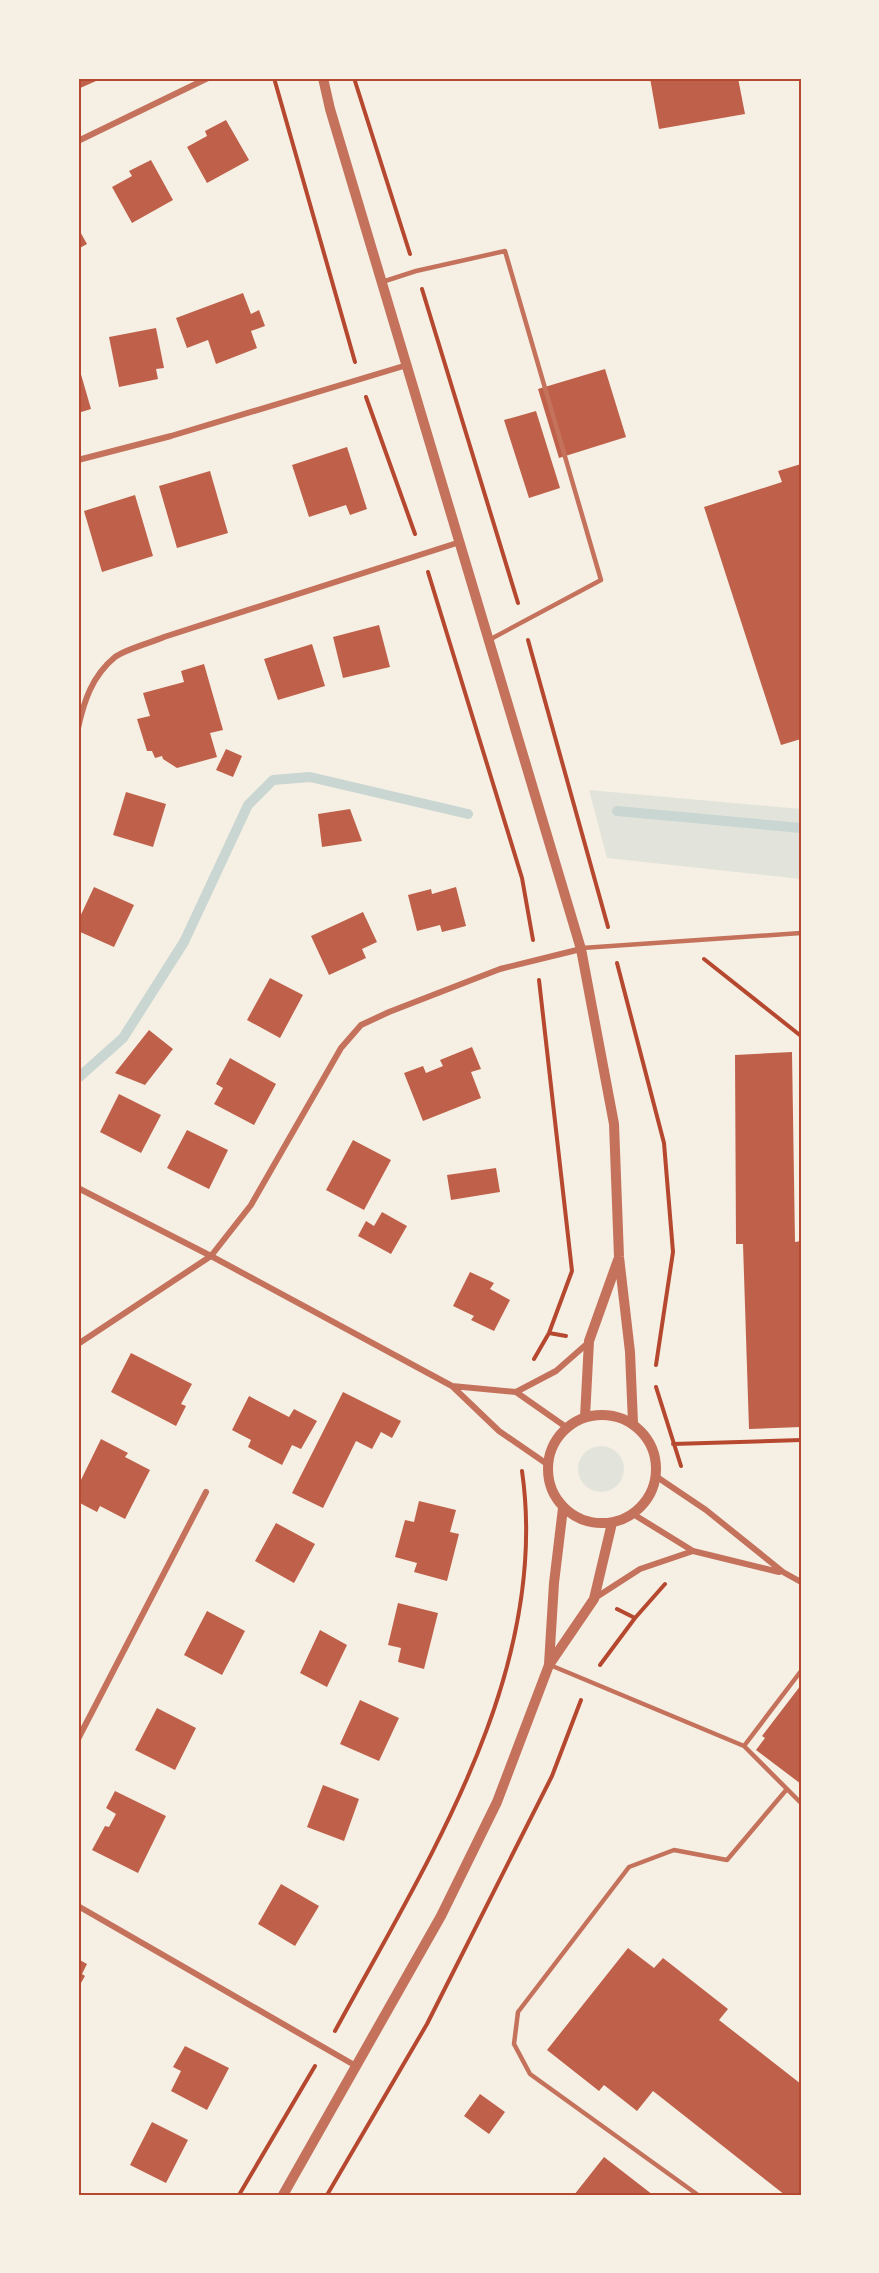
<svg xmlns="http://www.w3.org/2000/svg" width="879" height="2273" viewBox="0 0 879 2273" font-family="Barlow,sans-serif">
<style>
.green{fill:#e2e4dc}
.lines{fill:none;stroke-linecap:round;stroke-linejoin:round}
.stream{stroke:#c9d6d2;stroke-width:10}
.building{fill:#bf614a}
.path{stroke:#b5482f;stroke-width:4}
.service{stroke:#c5725c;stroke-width:4.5}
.minor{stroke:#c5725c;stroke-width:6}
.tertiary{stroke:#c5725c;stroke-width:10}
.neatline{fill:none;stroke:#b5482f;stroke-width:2}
</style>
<rect width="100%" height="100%" fill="#f6efe4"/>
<!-- green -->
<path class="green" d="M589,790L801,809V879L607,858Z
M578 1469a23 23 0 1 1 46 0a23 23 0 1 1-46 0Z"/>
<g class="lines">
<!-- stream -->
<path class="stream" d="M617,811L801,828
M78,1078L123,1038L184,942L248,805L273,780L310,777L468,814"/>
</g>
<!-- building -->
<path class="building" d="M78,78H94L96,81L78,89Z
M650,78H738L745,114L659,129Z
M226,120L249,160L207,183L187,147L207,136L205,131Z
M151,160L173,200L132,223L112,187L132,176L129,171Z
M78,228L87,244L78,249Z
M243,293L251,314L259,310L265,326L251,331L257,348L216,364L208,340L187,348L176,318Z
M156,328L164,368L156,369L158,379L119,387L109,337Z
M78,364L91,409L78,413Z
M605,369L626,437L559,458L538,389Z
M536,411L560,488L529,498L504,420Z
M347,447L367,509L350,515L346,505L309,517L292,465Z
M801,464V739L781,745L704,507L782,482L778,471Z
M210,471L228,533L177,548L159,486Z
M135,495L153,556L102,572L84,511Z
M379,625L390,667L343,678L333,637Z
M312,644L325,686L278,700L264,659Z
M204,664L223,730L210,733L217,757L177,768L163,759L162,756L155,758L152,751H147L137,719L150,716L143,693L184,682L181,671Z
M226,749L242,756L233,777L216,770Z
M126,792L166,804L153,847L113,835Z
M350,809L362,841L322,847L318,814Z
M94,887L134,905L114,947L78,931V921Z
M456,887L466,926L442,932L440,925L417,931L408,895L431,889L432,894Z
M363,912L377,942L362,949L366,958L329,975L311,936Z
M270,978L303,995L280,1038L247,1020Z
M149,1030L173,1049L145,1085L115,1073Z
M472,1047L481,1069L471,1072L481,1098L423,1121L404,1073L423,1066L426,1073L443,1066L440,1060Z
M792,1052L795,1242L801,1241V1427L749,1429L743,1244H736L735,1055Z
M230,1058L276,1084L254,1125L214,1104L223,1088L216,1084Z
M119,1094L161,1115L141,1153L100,1132Z
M187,1130L228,1150L209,1189L167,1168Z
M353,1140L391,1160L364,1210L326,1190Z
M496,1168L500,1192L451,1200L447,1175Z
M382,1212L407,1226L391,1254L358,1236L366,1221L374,1226Z
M470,1272L494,1283L490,1289L510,1300L494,1331L471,1320L474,1316L453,1306Z
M131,1353L192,1384L181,1404L186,1406L176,1426L111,1392Z
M343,1392L401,1421L392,1438L381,1432L372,1449L356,1441L323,1508L292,1493Z
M249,1396L289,1417L294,1409L317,1421L301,1449L292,1445L282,1465L248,1447L251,1440L232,1430Z
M101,1439L128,1453L125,1457L150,1470L125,1519L100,1506L97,1512L78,1502V1486Z
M419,1501L456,1510L450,1532L459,1534L447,1581L414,1572L417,1563L395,1557L405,1520L414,1522Z
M276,1523L315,1544L294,1583L255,1561Z
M398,1603L438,1613L424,1669L398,1662L401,1648L388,1645Z
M207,1611L245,1631L222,1675L184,1655Z
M320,1630L347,1645L327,1687L300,1673Z
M801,1685V1784L756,1750L765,1738L762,1736Z
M360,1700L399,1718L379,1761L340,1744Z
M157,1708L196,1728L175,1770L135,1750Z
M323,1785L359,1799L344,1841L307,1827Z
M115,1791L166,1816L138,1873L92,1850L105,1826L109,1827L116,1814L106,1808Z
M281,1884L319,1906L295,1946L258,1924Z
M628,1948L654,1968L663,1958L728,2009L719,2020L801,2084V2195H785L653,2091L637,2111L604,2085L599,2091L547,2050Z
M78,1959L87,1964L82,1974L85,1976L78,1988Z
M185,2046L229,2068L207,2110L171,2091L181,2071L173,2067Z
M480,2094L505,2112L489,2134L464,2116Z
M152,2122L188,2140L166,2183L130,2165Z
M604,2157L653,2195H574Z"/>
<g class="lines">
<!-- path -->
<path class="path" d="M274,78L355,362
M354,78L410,254
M422,289L518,603
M366,397L415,534
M428,572L522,878L533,940
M528,640L608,927
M704,959L801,1036
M617,963L664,1143L673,1252L656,1365
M549,1333L566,1336
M534,1359L549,1333L572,1271L539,980
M656,1387L681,1466
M673,1444L801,1440
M617,1609L635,1618
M600,1665L635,1618L665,1584
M335,2031C426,1863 551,1672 522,1471
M239,2195L315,2066
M327,2195L427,2024L552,1776L581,1700"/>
<!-- service -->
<path class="service" d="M382,282L416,271L505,251L601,580L489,640
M582,948L801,933
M550,1665L744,1746
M801,1671L744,1746L801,1803
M698,2195L530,2074L514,2044L518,2012L629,1867L674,1850L727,1860L787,1789"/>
<!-- minor -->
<path class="minor" d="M78,141L208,78
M78,460L171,436L407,365
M78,728C84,701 92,676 115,657C126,649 150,643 164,637L460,542
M78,1188L211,1256L452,1386L499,1431L547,1464
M78,1344L211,1256L251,1205L341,1048L361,1025L389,1012L500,969L581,949
M452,1386L516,1392L566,1427
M516,1392L556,1371L589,1342
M657,1477L706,1510L783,1572L801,1582
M633,1514L693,1551L779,1572
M595,1598L640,1569L693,1551
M78,1739L206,1492
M78,1906L356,2066"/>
<!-- tertiary -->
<path class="tertiary" d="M323,78L330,109L581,949L614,1124L619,1257L630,1352L633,1423
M548 1469a54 54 0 1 1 108 0a54 54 0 1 1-108 0Z
M585,1417L589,1341L618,1260
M549,1664L554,1583L563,1508
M283,2195L441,1916L497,1802L549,1665L594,1599L612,1523"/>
</g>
<!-- border -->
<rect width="879" height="2273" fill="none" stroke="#f6efe4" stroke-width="159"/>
<rect x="80" y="80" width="720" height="2114" class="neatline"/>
</svg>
